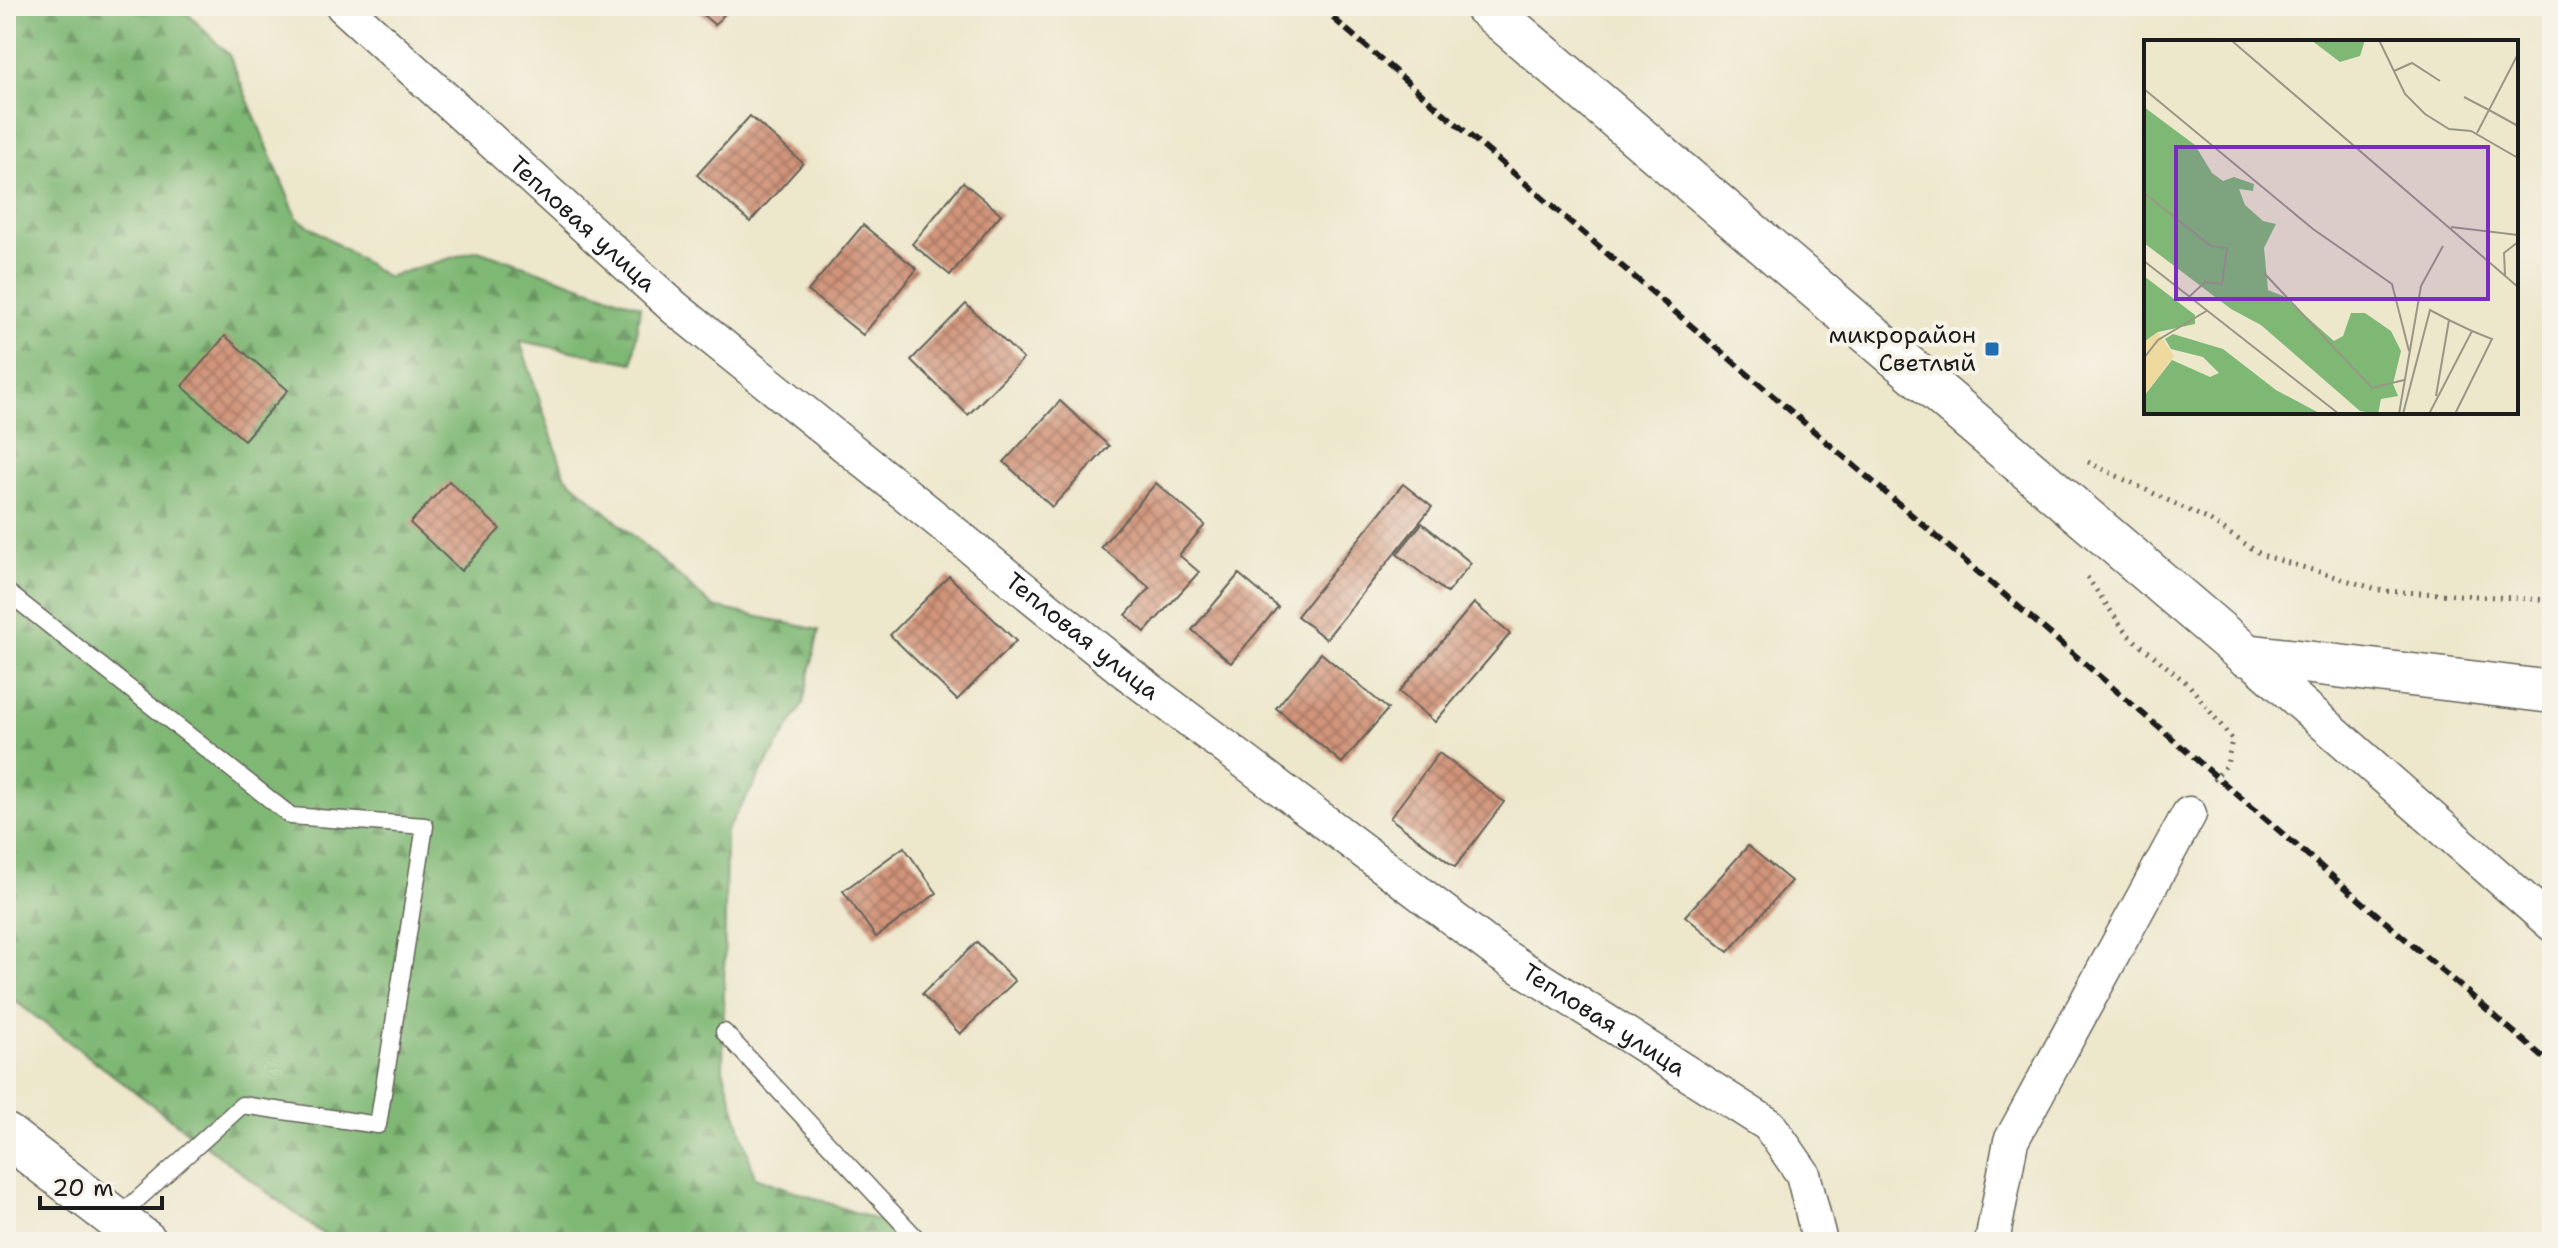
<svg xmlns="http://www.w3.org/2000/svg" width="2558" height="1248" viewBox="0 0 2558 1248" font-family="'Shantell Sans',sans-serif">
<style>
.forest{fill:url(#forest-firs);stroke:#4e6a48;stroke-width:2}
.building{fill:url(#building-cross-hatch)}
.lines{fill:none;stroke-linecap:round;stroke-linejoin:round}
.service-casing{stroke:#65635a;stroke-width:19}
.minor-casing{stroke:#65635a;stroke-width:37}
.tertiary-casing{stroke:#65635a;stroke-width:45}
.path{stroke:#65635a;stroke-width:5;stroke-dasharray:2 6;stroke-linecap:butt}
.service{stroke:#fff;stroke-width:16}
.minor{stroke:#fff;stroke-width:34}
.tertiary{stroke:#fff;stroke-width:42}
.rail{stroke:#1c1c1c;stroke-width:6;stroke-dasharray:12 6;stroke-linecap:butt}
.poi-dot{fill:#1f6fb2;stroke:#f7f3e8;stroke-width:3}
.labels{text-anchor:middle;stroke-width:8;stroke-linejoin:round;paint-order:stroke}
.street-label{font-size:24px;fill:#1c1c1c;stroke:#f7f3e8}
.poi-label{font-size:24px;fill:#1c1c1c;stroke:#f7f3e8;text-anchor:end}
.inset-road{fill:none;stroke:#999686;stroke-width:2}
.view{fill:#7b2cbf;fill-opacity:0.15;stroke:#7b2cbf;stroke-width:4}
.inset-edge{fill:none;stroke:#1c1c1c;stroke-width:4}
</style>
<defs>
<pattern id="forest-firs" width="22" height="20" patternUnits="userSpaceOnUse" patternTransform="scale(2)"><rect width="22" height="20" fill="#7fb875"/><path d="M5 1l3.5 6h-7zM16 11l3.5 6h-7z" fill="#67955f"/></pattern>
<pattern id="building-cross-hatch" width="8" height="8" patternUnits="userSpaceOnUse" patternTransform="scale(2)"><rect width="8" height="8" fill="#d1947a"/><path d="M0 0l8 8M0 8l8-8" fill="none" stroke="#a97863"/></pattern>
</defs>
<rect width="100%" height="100%" fill="#f7f3e8"/>
<filter id="ink" filterUnits="userSpaceOnUse"><feTurbulence type="fractalNoise" baseFrequency=".0125" numOctaves="2"/><feDisplacementMap in="SourceGraphic" scale="16" xChannelSelector="R" yChannelSelector="G"/><feConvolveMatrix kernelMatrix="1 2 1 2 8 2 1 2 1" color-interpolation-filters="sRGB"/></filter>
<filter id="wash" filterUnits="userSpaceOnUse"><feTurbulence type="fractalNoise" baseFrequency=".006" numOctaves="4" result="noise"/><feDisplacementMap in="SourceGraphic" scale="32" xChannelSelector="R" yChannelSelector="G"/><feGaussianBlur stdDeviation="1.8" result="paint"/><feColorMatrix in="noise" values="0 0 0 0 0 0 0 0 0 0 0 0 0 0 0 0 0 1.4 0 .05"/><feComposite in="paint" operator="in"/></filter>
<g filter="url(#wash)">
<rect width="100%" height="100%" fill="#ede7cc"/>
<!-- forest -->
<path class="forest" d="M6,6H180L229,55L297,218L387,277L478,250L640,306L633,363L520,341L565,476L714,607L819,630L803,704L726,831L723,1069L755,1177L882,1222L901,1242H333L6,994Z"/>
<g id="blocks">
<!-- building -->
<path class="building" d="M692,6H731L715,25Z
M750,116L803,163L750,222L697,175Z
M963,182L1001,214L950,275L912,244Z
M863,225L917,269L863,335L808,291Z
M966,304L1023,359L968,415L911,360Z
M225,336L288,390L244,440L182,386Z
M1060,401L1109,446L1052,507L1004,462Z
M449,481L500,529L461,571L410,523Z
M1156,483L1205,525L1179,555L1199,572L1145,632L1126,615L1150,588L1101,547Z
M1403,484L1432,507L1326,639L1297,616Z
M1422,523L1471,563L1447,593L1397,554Z
M1239,574L1278,607L1231,663L1192,630Z
M949,576L1016,641L957,700L890,635Z
M1474,603L1510,634L1435,722L1399,692Z
M1321,653L1388,709L1342,763L1276,708Z
M1439,753L1504,802L1455,867L1390,818Z
M1748,846L1791,881L1728,952L1685,916Z
M904,847L937,893L876,937L843,891Z
M977,942L1015,981L960,1034L922,994Z"/>
</g>
</g>
<g filter="url(#ink)">
<use href="#blocks" fill-opacity="0" stroke="#65635a" stroke-width="2"/>
<g class="lines">
<!-- service casing -->
<g class="service-casing">
<path id="service" d="M6,591L291,816L425,826L378,1125L242,1105L117,1218
M724,1032L920,1242"/>
</g>
<!-- minor casing -->
<g class="minor-casing">
<g id="minor">
<path id="s1" d="M343,6L675,308L1126,672L1500,954L1769,1125L1803,1174L1820,1242"/>
<path d="M2246,655L2552,924"/>
<path d="M1992,1242L2011,1141L2189,814"/>
</g>
</g>
<!-- tertiary casing -->
<g class="tertiary-casing">
<path id="tertiary" d="M1485,6L2246,655L2552,692
M6,1135L146,1242"/>
</g>
<!-- path -->
<path class="path" d="M2088,462L2209,520L2262,555L2383,591L2552,600
M2087,577L2127,634L2189,685L2232,739L2227,765L2210,784"/>
<!-- service -->
<use href="#service" class="service"/>
<!-- minor -->
<use href="#minor" class="minor"/>
<!-- tertiary -->
<use href="#tertiary" class="tertiary"/>
<!-- rail -->
<path class="rail" d="M1319,6L2552,1065"/>
</g>
</g>
<!-- markers -->
<rect class="poi-dot" x="1984" y="341" width="16" height="16" rx="4"/>
<g class="labels">
<!-- street labels -->
<g class="street-label">
<text dy="8" stroke="none"><textPath href="#s1" startOffset="324">Тепловая улица</textPath></text>
<text dy="8" stroke="none"><textPath href="#s1" startOffset="972">Тепловая улица</textPath></text>
<text dy="8" stroke="none"><textPath href="#s1" startOffset="1620">Тепловая улица</textPath></text>
</g>
<!-- poi labels -->
<g class="poi-label">
<text x="1976" y="343">микрорайон<tspan x="1976" dy="28">Светлый</tspan></text>
</g>
</g>
<!-- overview -->
<g transform="translate(2144 40)">
<rect width="374" height="374" fill="#ede7cc"/>
<path d="M167,0H221L216,16L196,22ZM0,67L51,105L68,133L79,141L90,137L110,144L109,151L95,149L101,165L119,181L132,184L120,208L124,250L139,256L190,301L199,296L207,273H221L247,291L257,311L249,344L254,356L237,359L234,374L216,371L117,285L87,269L0,203ZM0,236L51,275V284L14,292L0,302ZM29,294L79,309L132,350L177,374H0V356L28,320L66,337L75,333L59,317L27,309L21,299Z" fill="#7fb875"/>
<path d="M14,292L30,316L0,356V302Z" fill="#eeda9e"/>
<path class="inset-road" d="M87,0L374,247M235,0L261,54L281,74L305,89L327,91L374,118M374,14L345,70L374,86M250,31L268,23L296,41M0,49L169,189L248,244L265,311M320,57L345,70L333,93M0,153L67,206L83,208L78,244L61,242L46,256M307,187L374,195M0,221L195,374M120,233L228,348L260,340M361,235L360,213L374,202M0,318L14,300L64,270M255,374L277,246L299,206M259,374L286,270L305,280M285,374L328,291L305,280L292,356M311,374L348,299L328,291"/>
<path class="view" d="M32,107H344V259H32Z"/>
<rect width="374" height="374" class="inset-edge"/>
</g>
<!-- margin -->
<rect width="2558" height="1248" fill="none" stroke="#f7f3e8" stroke-width="32"/>
<!-- scale -->
<path d="M40 1196v12h122v-12" fill="none" stroke="#1c1c1c" stroke-width="4"/>
<text x="52" y="1196" font-size="24" fill="#1c1c1c" stroke="#f7f3e8" stroke-width="6" paint-order="stroke">20 m</text>
</svg>
